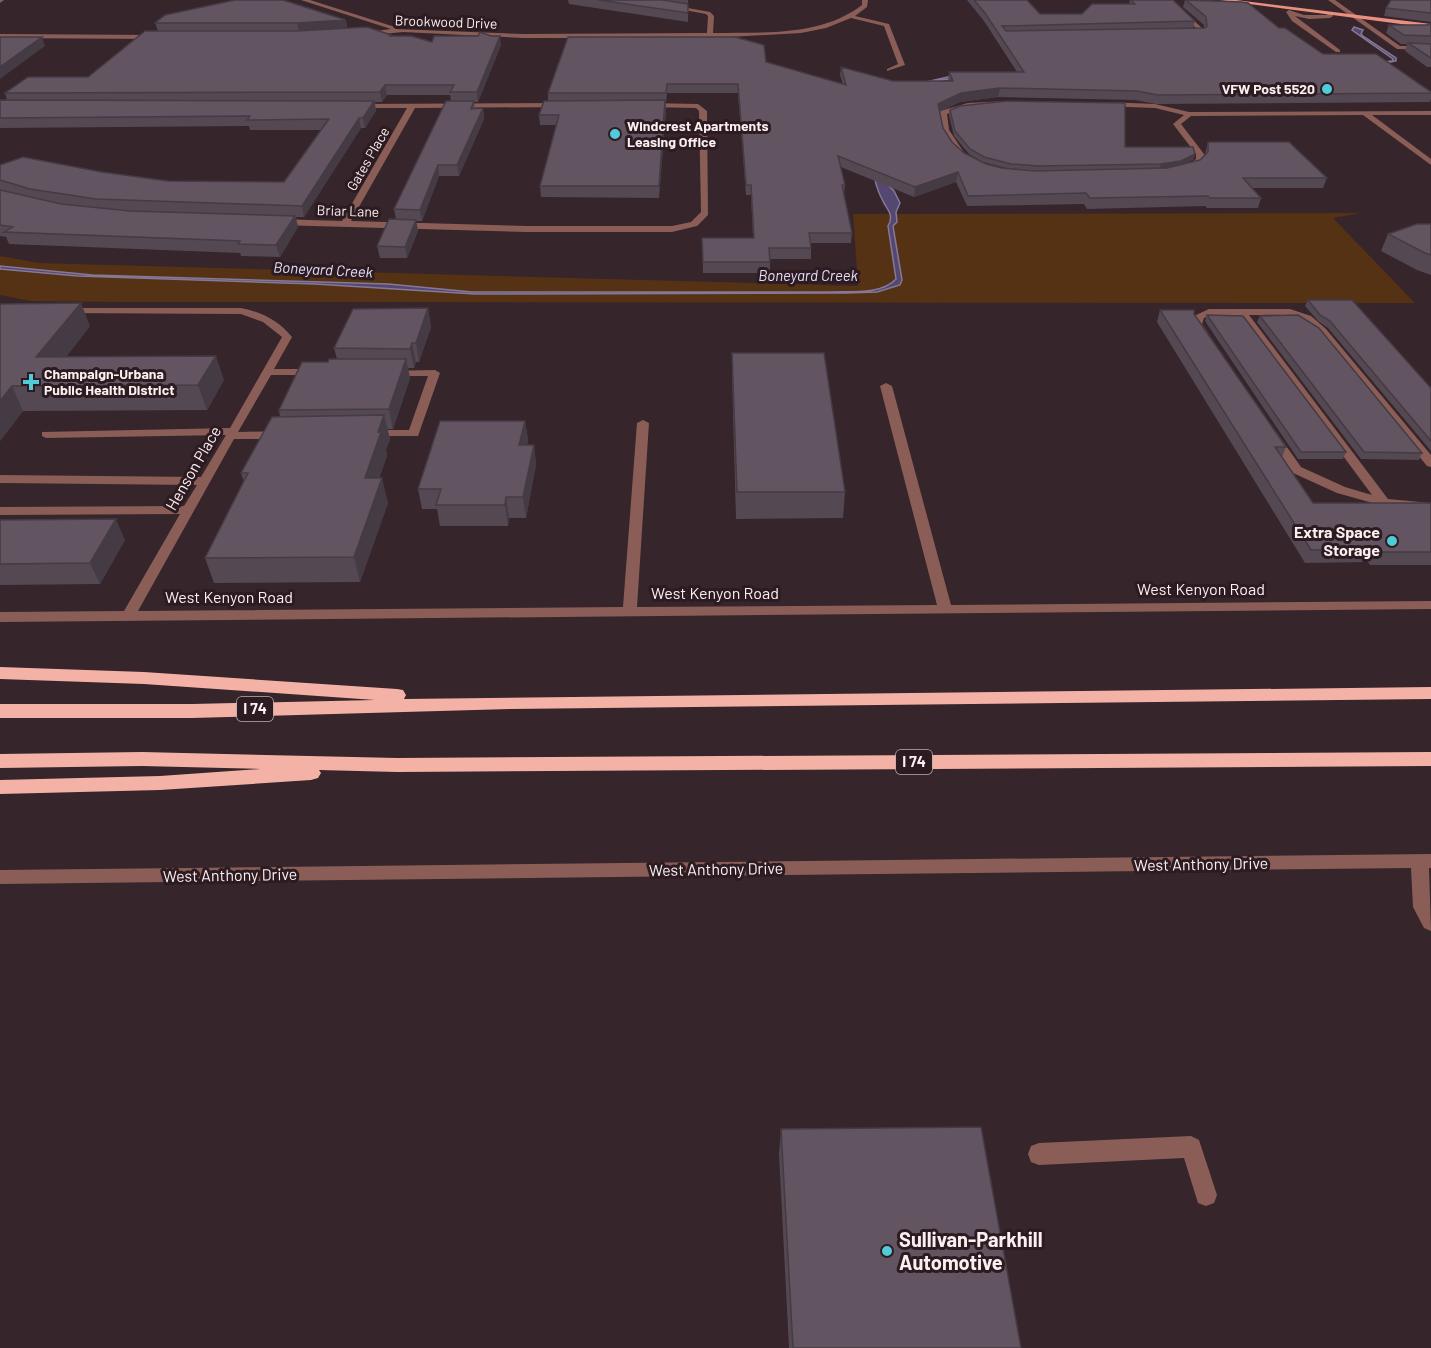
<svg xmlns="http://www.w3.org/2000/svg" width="1431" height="1348" viewBox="0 0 1431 1348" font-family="Barlow,sans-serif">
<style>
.green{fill:#543213}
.water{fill:#544772;stroke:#867998;stroke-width:1.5}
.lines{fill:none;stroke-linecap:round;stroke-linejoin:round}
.minor{fill:#8a5e57;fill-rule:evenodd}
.major{fill:#ea9081;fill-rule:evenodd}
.highway{fill:#f4b2a7;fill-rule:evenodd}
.wall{fill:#544853}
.shaded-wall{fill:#453b44}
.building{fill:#625461;stroke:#453b44;stroke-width:1.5}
.poi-dot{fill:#52cbd9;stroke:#2c1b20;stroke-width:2}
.labels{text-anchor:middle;stroke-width:6;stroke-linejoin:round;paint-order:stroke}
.far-street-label{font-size:14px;fill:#fbeff2;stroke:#2c1b20}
.far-poi-label{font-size:14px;font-weight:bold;fill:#fbeff2;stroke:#2c1b20;text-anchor:start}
.far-water-label{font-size:15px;font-style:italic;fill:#e5ddfa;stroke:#2c1b20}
.shield{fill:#2c1b20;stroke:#bdafb3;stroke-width:1.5}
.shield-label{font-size:15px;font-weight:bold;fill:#fbeff2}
.street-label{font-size:16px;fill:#fbeff2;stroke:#2c1b20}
.poi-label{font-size:16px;font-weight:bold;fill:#fbeff2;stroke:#2c1b20;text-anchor:end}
.near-poi-label{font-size:20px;font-weight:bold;fill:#fbeff2;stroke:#2c1b20;text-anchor:start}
</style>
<rect width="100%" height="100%" fill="#36252a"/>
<!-- green -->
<path class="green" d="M1361,213L1333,218L1415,303L123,302L30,301L0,295V256L39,263L858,286L853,214Z"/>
<!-- water -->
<path class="water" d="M1354,27L1363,30L1361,34L1363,36L1396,58V61L1380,64H1138L1123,72L1092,77H963L935,81L909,90L865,113L862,118L879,161L880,177L894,191L900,203L896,212L897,222L893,226L902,280L900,285L877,292L846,293L475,294L315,284L78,276L0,269V266L92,275L388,284L472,292H830C849,291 882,295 896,279L888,226C895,214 886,209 882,199C878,192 870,168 874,162L855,123L858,110L890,90L948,77L1099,75L1119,72L1135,64L1375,63L1392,61L1393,59L1352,30Z"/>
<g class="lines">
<!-- minor -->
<path class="minor" d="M0,0H4L0,3Z
M301,0H310L395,27V29L523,34L707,33L708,16L706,14L630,0H643L710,12L714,16L713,33C764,32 820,37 862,5V0H868L867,7L855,16L889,24L905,65L887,71V69L898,64L884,26L851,18L826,28L801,33L710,38H523L403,32L363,36L361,33L391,29Z
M1166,0H1172L1204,30V32L1186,36V34L1198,30Z
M1328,0H1335L1400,46H1431V50L1397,49Z
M1289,10L1304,15H1327L1328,12H1332L1333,16L1330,18L1309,19L1295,16L1340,50V52H1336L1292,21L1286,12Z
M0,34L156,35L159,37L156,39L0,38Z
M1006,101L1009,105L969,107L947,114L949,130L965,154L958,156C948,143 936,128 940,111L968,103Z
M1105,102L1155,104L1189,112L1431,111V115H1372L1431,159V165L1363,115L1191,116L1181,124L1204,154V160L1187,171L1183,169L1196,159V154L1173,124L1184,115L1155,108L1102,106Z
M563,103L566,107L415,108L351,221L526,226H672L691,222L701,212L699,111L696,108L644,107L647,103L698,104L707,111L708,215L697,226L672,232H526L277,225L273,222L277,219L342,221L407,108H356L353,104Z
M65,308H241C262,312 279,321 292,337L274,369H316L321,372L316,375H271L238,432L282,431L288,435L282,439H234L138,611L623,607L637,423L643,420L649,423L637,607L937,605L880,386L886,383L892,386L951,605L1431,601V609L0,622V612L124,611L180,514L0,515V507L184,506L197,485L0,483V475L201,477L226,435L46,438L42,436V432L230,428L282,337L263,322L241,314L61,313L60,311Z
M1209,309H1290L1311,316L1326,329L1431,455V467L1427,466L1318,333C1293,311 1282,315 1249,315L1388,499L1431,503V511L1380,505L1337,493L1293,473L1267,435L1269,433H1277L1301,467L1345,487L1372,495L1239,315H1210L1204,318L1202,324L1210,336L1201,338L1192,324L1194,316Z
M435,370L440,373L418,436H365L363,434L369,430H409L428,376H388L383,373L384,371Z
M1431,854V868H1429L1431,931L1424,928L1413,907L1411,868L0,884V870Z
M1191,1136L1199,1140L1217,1195L1214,1203L1206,1206L1198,1203L1184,1158L1039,1165L1031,1162L1028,1154L1031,1146L1039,1143Z"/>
<!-- major -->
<path class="major" d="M1219,0H1236L1431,24V28Z"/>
<!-- highway -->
<path class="highway" d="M0,667L144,672L397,689L403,690L406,695L404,699L1431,687V699L510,709L192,718H0V704H192L375,700L144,684L0,679Z
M142,752L397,758L1431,752V766L397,772L319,770L321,773L318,778L311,780L160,790L0,794V780L160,776L261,769L142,766L0,768V754Z"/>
</g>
<!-- wall -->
<path class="wall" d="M568,0H688V22L569,4Z
M967,0H1027L1040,14H1082L1129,4L1130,0H1173L1195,21L1193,28H1204V25L1183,7L1185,0H1196L1279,28L1323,54L1431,92V99L1430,102L1156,104L1135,100L998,97L960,102L939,112L943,128L952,142L964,153L986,164L1002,168H1006L983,162L969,154L954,136L949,115L950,110L1125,147L1194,159L1186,163L1200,160L1205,154L1208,142L1327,178L1323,188H1252L1261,198L1258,208H1207L1205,206L1087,209L1084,204L967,206L956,182L914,197L841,167L845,185L844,195L852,233L851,243H810L811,248V259H770V273H703L702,238H753L751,195H746L738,93H667L666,102H665L666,110L659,198L541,197L540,186L556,125H540L539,115L548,101V93L766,62L843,84L840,75L841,67L893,81H948L949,72H1017L984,21Z
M1431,0V22L1384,16L1386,8Z
M346,20L347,29L391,36L432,42L501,45L478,102H474L475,108H483L484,119L459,176H439L422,221H416L418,231L407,258H380L377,246L396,219L394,209L451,101L450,95H387L382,102H375L376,111L365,128H361L304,217H296L298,227L280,257L241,256L240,253L9,244L6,237L0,236V165L102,172L168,181L284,182L321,130H250L249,126L0,128V100H7L5,93L88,77L158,31L155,23Z
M1431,23V67H1427L1405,51L1407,44H1401L1386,33L1389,25H1427Z
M1431,224V275L1417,270L1381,251L1388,234Z
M1308,300L1431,388V451L1328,328L1318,321L1305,306Z
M0,304L90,326L66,357L224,380L207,410L23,411L0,441Z
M428,308L431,327L419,362H416L414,368H408L410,378L393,429H387L390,439L386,450L387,456L379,478L388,503L360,582L214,583L205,558L244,482L241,473L280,417L279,410L328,362L337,359L334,348Z
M1160,310L1194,314L1286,447L1282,457L1313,503H1431V565H1370L1368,562L1305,563L1157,322Z
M1207,315L1346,452L1343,459H1298L1205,321Z
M1260,316L1422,453L1419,460L1361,459L1257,322Z
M732,353L845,492L843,518L736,519L732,378Z
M525,421L528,440L527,445H534L536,465L526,518H509L508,526H440L437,509H422L418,489Z
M0,520L125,540L100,584L0,585Z
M781,1129L1021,1348H789L779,1154Z"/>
<!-- shaded-wall -->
<path class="shaded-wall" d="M346,20L347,29L299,32L297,23Z
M500,36L501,45L478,102L477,92Z
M42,37L45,46L0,79V67Z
M385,85L387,95L382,102L380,92Z
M1000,88L998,97L960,102L937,113L938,104L961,93Z
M665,100L666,110L659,198V186Z
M374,101L376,111L365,128L363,118Z
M483,108L484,119L459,176L457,165Z
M359,118L361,128L304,217L302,206Z
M1195,154L1194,159L1179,167L1159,170L1161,164Z
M438,165L439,176L422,221L420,210Z
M958,172L956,182L914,197L915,187Z
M295,216L298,227L280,257L276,245Z
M416,220L418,231L407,258L405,247Z
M81,303L90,326L47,381L36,357Z
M428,308L431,327L419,362L416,343Z
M412,343L416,362L414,368L410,349Z
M216,356L224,380L207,410L198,385Z
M406,359L410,378L393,429L389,409Z
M12,386L23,411L0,441V401Z
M384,415L390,439L386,450L387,456L371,503L365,478Z
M525,421L528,440L522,465L519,445Z
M534,445L536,465L526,518L523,497Z
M382,478L388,503L360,582L354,557Z
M506,497L509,518L508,526L505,505Z
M116,519L125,540L100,584L90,563Z"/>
<!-- building -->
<path class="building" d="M235,0H283L346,20L297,23H155L165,15Z
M599,0H663L688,4V13Z
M974,0H1027L1040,14H1082L1092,4H1135L1131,0H1173L1195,21L1002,26L1006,31L1205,28L1207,26L1206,17L1186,0L1242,2L1248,3L1279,28H1285L1323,54H1376L1431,92V93L1158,95L1137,91L1000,88L961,93L938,104L943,128L952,142L964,153L986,164L1002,168L1035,171L1167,168L1200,160L1208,152V142H1289L1327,178H1243L1261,198H1210L1208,196L1090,198L1086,193L968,196L958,172L915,187L838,156L845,185H842L852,233H809L811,248H769L770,262H703L702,238H754L751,185H746L738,84H667L666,93H548L568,37H735L764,45L766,62L846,85L841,67L893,81H953L949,72H1024L985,13Z
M1391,0H1431V13L1386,8Z
M1431,23V36L1404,35L1389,25H1427Z
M367,27L391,35L389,36H411L432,42L434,36H478L480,32L491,36H500L477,92H450L454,85H385L380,92L5,93L28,77H88L145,31H297Z
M0,37H42L0,67Z
M1408,43L1431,44V58Z
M0,100L374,101L363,118H359L302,206L96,199L30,189L0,180V165L23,157L102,172L168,181L284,182L329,119L247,120L250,116L0,118Z
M665,100L659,186H540L559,115H539L544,101Z
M446,101H474L471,109L483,108L457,165H438L420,210L394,209Z
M1007,101L1125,103V147H1193L1195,154L1181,161L1161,164L1039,166L1011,164L984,157L970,149L955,131L950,110L960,106Z
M0,190L61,204L130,211L295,216L276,245L238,244L240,241L4,232L13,227L0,225Z
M389,219L416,220L405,247L377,246Z
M1417,224H1431V255L1425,253L1388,234Z
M1308,300H1352L1431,388V441L1330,321L1320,315Z
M81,303L36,357L216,356L198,385L12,386L0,401V304Z
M428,308L416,343H412L410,349L334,348L353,309Z
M1160,310H1194V314L1286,447H1275L1313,503H1431V552H1376L1374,549L1311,550Z
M1207,315L1243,316L1346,452H1301Z
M1298,315L1319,328L1422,453L1364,452L1260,316Z
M732,353H824L845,492H737Z
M329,359H406L389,409L279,410L302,362H328Z
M384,415L378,432H381L365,478H382L354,557L205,558L248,473H241L272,417Z
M440,421H525L519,445H534L523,497H506L505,505H436L441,489H418Z
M116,519L90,563L0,564V520Z
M981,1127L1021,1348H793L781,1129Z"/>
<!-- markers -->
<g class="poi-dot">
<circle cx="1327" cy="89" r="6"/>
<circle cx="615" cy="134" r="6"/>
<path d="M28 373h6v6h6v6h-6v6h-6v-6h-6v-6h6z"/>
<circle cx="1392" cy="541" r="6"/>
<circle cx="887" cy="1251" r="6"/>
</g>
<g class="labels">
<!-- far-street labels -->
<g class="far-street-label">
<text transform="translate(446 22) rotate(2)" y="5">Brookwood Drive</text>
<text transform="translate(368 159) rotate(-60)" y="5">Gates Place</text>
<text transform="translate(348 211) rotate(2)" y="5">Briar Lane</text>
</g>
<!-- far-poi labels -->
<g class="far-poi-label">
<text x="1315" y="94" text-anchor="end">VFW Post 5520</text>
<text x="627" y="131">Windcrest Apartments<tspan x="627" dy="16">Leasing Office</tspan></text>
<text x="44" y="379">Champaign-Urbana<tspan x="44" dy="16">Public Health District</tspan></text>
</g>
<!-- far-water labels -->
<g class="far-water-label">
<text transform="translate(323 270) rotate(3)" y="5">Boneyard Creek</text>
<text x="808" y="281">Boneyard Creek</text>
</g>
<!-- shield labels -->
<g class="shield">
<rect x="237" y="697" width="36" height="24" rx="4.5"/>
<rect x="896" y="750" width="36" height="24" rx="4.5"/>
</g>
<g class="shield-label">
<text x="255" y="714">I 74</text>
<text x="914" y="767">I 74</text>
</g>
<!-- street labels -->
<g class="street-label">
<text transform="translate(193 468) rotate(-60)" y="6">Henson Place</text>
<text x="1201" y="595">West Kenyon Road</text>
<text x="715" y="599">West Kenyon Road</text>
<text x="229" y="603">West Kenyon Road</text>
<text transform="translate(1201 864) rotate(-1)" y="6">West Anthony Drive</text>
<text transform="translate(716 869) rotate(-1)" y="6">West Anthony Drive</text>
<text transform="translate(230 875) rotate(-1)" y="6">West Anthony Drive</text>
</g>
<!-- poi labels -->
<g class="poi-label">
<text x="1380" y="538">Extra Space<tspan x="1380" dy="18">Storage</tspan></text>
</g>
<!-- near-poi labels -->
<g class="near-poi-label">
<text x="899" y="1247">Sullivan-Parkhill<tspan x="899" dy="23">Automotive</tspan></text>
</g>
</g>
</svg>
